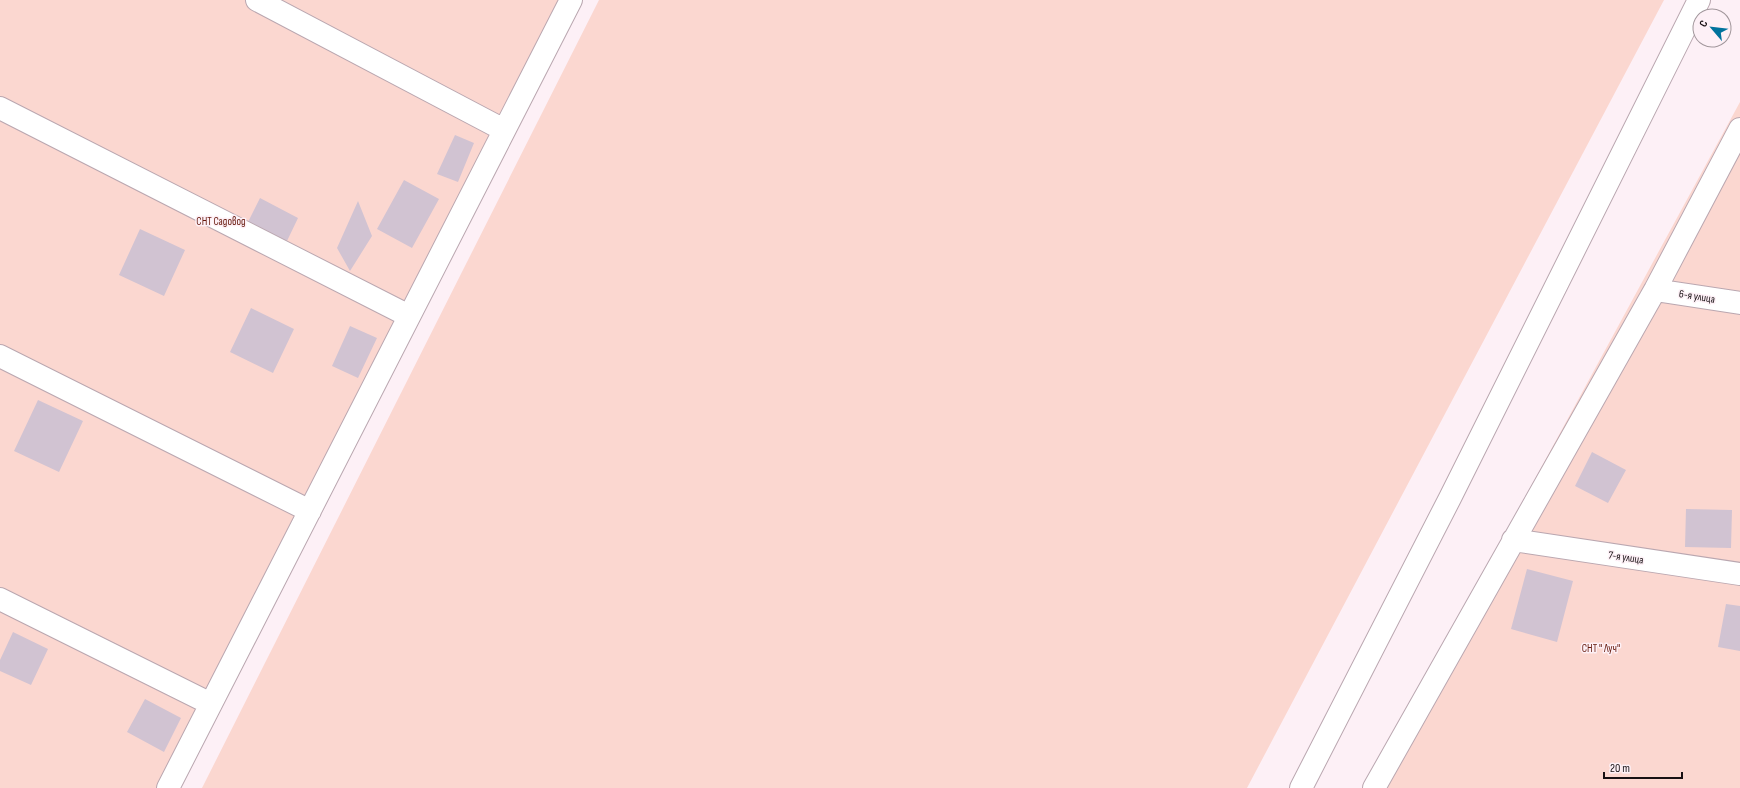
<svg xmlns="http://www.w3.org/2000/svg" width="1740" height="788" viewBox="0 0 1740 788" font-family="'Sofia Sans Condensed',sans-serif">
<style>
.green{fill:#fbd7d0}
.building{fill:#d1c3d2}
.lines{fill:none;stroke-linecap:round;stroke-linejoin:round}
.minor-casing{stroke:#baa7b0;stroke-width:24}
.minor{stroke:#fff;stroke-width:22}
.labels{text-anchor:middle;stroke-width:3;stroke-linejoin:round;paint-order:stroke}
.park-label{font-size:11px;fill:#66190c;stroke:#fdf0f6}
.street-label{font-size:11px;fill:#171013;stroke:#fdf0f6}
</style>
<rect width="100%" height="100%" fill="#fdf0f6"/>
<!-- green -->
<path class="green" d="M0,0H582L180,788H0Z
M599,0H1664L1247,788H202Z
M1740,102V788H1367Z"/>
<!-- building -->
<path class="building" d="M455,135L474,143L458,182L437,174Z
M404,180L439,199L412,248L377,229Z
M260,198L298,218L287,241L248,222Z
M358,201L372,236L350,271L337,248Z
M140,229L185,250L164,296L119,275Z
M251,308L294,329L273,373L230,352Z
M350,326L377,338L358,378L332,366Z
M38,400L83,421L59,472L14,451Z
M1592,452L1626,470L1608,503L1575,486Z
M1686,509L1732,510L1731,548L1685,547Z
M1527,569L1573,581L1557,642L1511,629Z
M1726,604L1740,606V651L1718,647Z
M13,632L48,649L31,685L0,671V660Z
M145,699L181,718L164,752L127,732Z"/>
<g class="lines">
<!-- minor casing -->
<g class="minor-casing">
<path id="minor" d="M257,0L504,130
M0,108L409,316
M1655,290L1740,303
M0,356L310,511
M1513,540L1740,574
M0,599L211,704
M168,788L571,0
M1301,788L1450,498L1699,0
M1374,788L1655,290L1740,129"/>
</g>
<!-- minor -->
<use href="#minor" class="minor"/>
</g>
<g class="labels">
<!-- park labels -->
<g class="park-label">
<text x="221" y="225">СНТ Садовод</text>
<text x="1601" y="652">СНТ " Луч"</text>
</g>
<!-- street labels -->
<g class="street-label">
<text transform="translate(1697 296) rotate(9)" y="4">6-я улица</text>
<text transform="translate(1626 557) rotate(9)" y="4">7-я улица</text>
</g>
</g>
<!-- north arrow -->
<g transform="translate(1712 28) rotate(298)"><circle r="19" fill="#fdf0f6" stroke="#a1969b"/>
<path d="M0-3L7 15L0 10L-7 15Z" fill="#00739d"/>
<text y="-6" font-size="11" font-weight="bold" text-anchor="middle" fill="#171013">С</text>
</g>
<!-- scale -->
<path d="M1604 772v6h78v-6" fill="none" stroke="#171013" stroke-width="2"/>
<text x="1610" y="772" font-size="12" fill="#171013" stroke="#fdf0f6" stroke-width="3" paint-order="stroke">20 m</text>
</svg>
